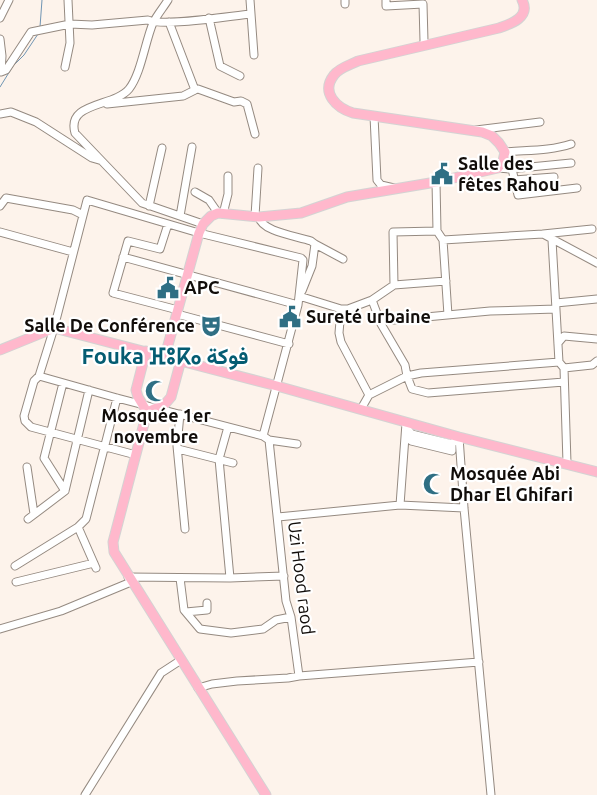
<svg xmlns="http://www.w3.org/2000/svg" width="597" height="795" viewBox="0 0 597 795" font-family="Ubuntu,Vazirmatn,'Noto Sans Tifinagh',sans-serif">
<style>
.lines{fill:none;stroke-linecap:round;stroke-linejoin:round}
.stream{stroke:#7095b4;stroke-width:1}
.minor-casing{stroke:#958a81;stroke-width:9}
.major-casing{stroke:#d4d3d3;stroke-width:11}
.minor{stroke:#fff;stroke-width:7}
.major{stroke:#ffb8cc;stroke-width:9}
.labels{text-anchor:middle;stroke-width:4.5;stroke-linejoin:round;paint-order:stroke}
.poi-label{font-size:18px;font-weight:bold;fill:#110d0a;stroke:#fff;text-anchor:start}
.street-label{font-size:18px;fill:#110d0a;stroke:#fff}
.district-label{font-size:22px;font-weight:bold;fill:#045c72;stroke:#fff}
</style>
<rect width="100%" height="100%" fill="#fdf3eb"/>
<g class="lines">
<!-- stream -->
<path class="stream" d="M40,27L42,0
M0,87L13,66L24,55L38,34"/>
<!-- minor casing -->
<g class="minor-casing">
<path id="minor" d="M168,0C163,8 157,15 153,23C145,42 141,74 129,89C114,107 66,102 75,133L142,203L203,224
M250,0L254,55
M345,0V4
M386,0V6L423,4L424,41
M0,18L9,0
M209,18L220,66L240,76
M169,22L195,90
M0,39L2,56L1,72L6,70L31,32L70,24L92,25L148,20C164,27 230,16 251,14
M65,67L70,43L68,0
M107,104L183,96L195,90L198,89L234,102L241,101L247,104L255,134
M0,114L11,112L36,122L92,158L99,160
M374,116L377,180L381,185L394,188
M476,130L540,122
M505,152C527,150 550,151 571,144
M498,168L510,169L571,163
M512,169L518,195L577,188
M514,180L554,177
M436,182L437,231L443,240L543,234L597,263
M195,192L209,200L218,213
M0,206L6,198L73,210L83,215
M149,206L162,148
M223,214L228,194V176
M180,216L192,147
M255,216L258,168
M259,217C262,232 297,236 311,241L315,244L312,266L302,291
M168,224L160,249L128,241L113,293L178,310
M437,231L393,232L394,285L372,300L381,324L405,365L407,376L412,389L428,393L564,382
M0,232L73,252
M543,234L592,229
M443,240L448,315
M552,240L559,362L564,368L567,463
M315,244L343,259
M123,257L298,305
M394,285L446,281
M299,296L341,309H348L372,300
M556,303L597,299
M341,309L339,333L341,342L369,395
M177,314L289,344
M379,317L394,320L490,311L556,309
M558,343L564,336L597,339
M564,368L592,365L597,361
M39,376L117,398L263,436
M63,383L44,458L65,491
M361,409L369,395L407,376L421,373L559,362
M180,414L177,446L185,529
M228,427L219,459L230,578
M406,428L412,434L452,444L459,437
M412,434L411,441L452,451V444
M459,437L464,508L491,795
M269,440L297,444
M178,449L233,463
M136,455L31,427L25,421L24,416L34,381L39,376L54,328L87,200L199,233L301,258L303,260L298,305L263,436L269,440L286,601L291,617L299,676L288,678L237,681L212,684L198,688
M27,467L34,514
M400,505L406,423
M278,517L400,505L464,508
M28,519L65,491L89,390
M15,566L78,527
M96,568L78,527L86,519L117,398
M128,577L230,578L284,576
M180,578L184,610L200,629L231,633L263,629L276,620L291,617
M16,582L94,563
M186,612L207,610V603
M0,629L61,611L131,582
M299,676L479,662
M85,795L161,673L181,660"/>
</g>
<!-- major casing -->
<g class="major-casing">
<path id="major" d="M0,350L54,328L277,386L459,437L597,472
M146,351L136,390L138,397L147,412L113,542L114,552L266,795
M165,356L199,233L203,224L211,216L218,213L259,217L301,213L347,197L436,182L498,168L503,161L505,152L499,143L492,136L482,132L353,113C337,108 320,93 334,75C339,68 350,65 358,61L499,28C511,24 531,17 522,0
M147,412L165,404L171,397L181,360"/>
</g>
<!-- minor -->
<use href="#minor" class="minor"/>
<!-- major -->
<use href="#major" class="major"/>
</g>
<!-- icons -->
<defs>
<g id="civic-bare" transform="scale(1.725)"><path d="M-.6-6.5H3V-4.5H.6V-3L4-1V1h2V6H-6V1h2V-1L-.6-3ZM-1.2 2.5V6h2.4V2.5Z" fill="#2f6f84" stroke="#fff" stroke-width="2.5" paint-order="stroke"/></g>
<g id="theatre-bare" transform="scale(1.725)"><path d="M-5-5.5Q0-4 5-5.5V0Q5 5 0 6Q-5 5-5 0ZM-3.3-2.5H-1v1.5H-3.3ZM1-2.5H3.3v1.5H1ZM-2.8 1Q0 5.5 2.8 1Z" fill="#2f6f84" stroke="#fff" stroke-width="2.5" paint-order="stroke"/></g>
<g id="mosque-bare" transform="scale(1.725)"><path d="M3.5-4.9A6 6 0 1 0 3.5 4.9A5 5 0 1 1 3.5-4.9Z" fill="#2f6f84" stroke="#fff" stroke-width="2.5" paint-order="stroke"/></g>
</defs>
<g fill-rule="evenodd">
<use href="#civic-bare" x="442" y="174"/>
<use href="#civic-bare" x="168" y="288"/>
<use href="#civic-bare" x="290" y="317"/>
<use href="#theatre-bare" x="211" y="326"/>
<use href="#mosque-bare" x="156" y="391"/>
<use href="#mosque-bare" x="434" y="484"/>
</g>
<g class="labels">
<!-- poi labels -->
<g class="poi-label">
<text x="458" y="170">Salle des<tspan x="458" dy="21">fêtes Rahou</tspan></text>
<text x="184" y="294">APC</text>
<text x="306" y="323">Sureté urbaine</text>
<text x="195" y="332" text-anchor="end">Salle De Conférence</text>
<text x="156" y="422" text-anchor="middle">Mosquée 1er<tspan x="156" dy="21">novembre</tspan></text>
<text x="450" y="480">Mosquée Abi<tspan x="450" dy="21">Dhar El Ghifari</tspan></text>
</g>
<!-- street labels -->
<g class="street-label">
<text transform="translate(301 578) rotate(83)" y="6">Uzi Hood raod</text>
</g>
<!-- district labels -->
<g class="district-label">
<text x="165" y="364">Fouka ⴼⵓⴽⴰ فوكة</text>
</g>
</g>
</svg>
